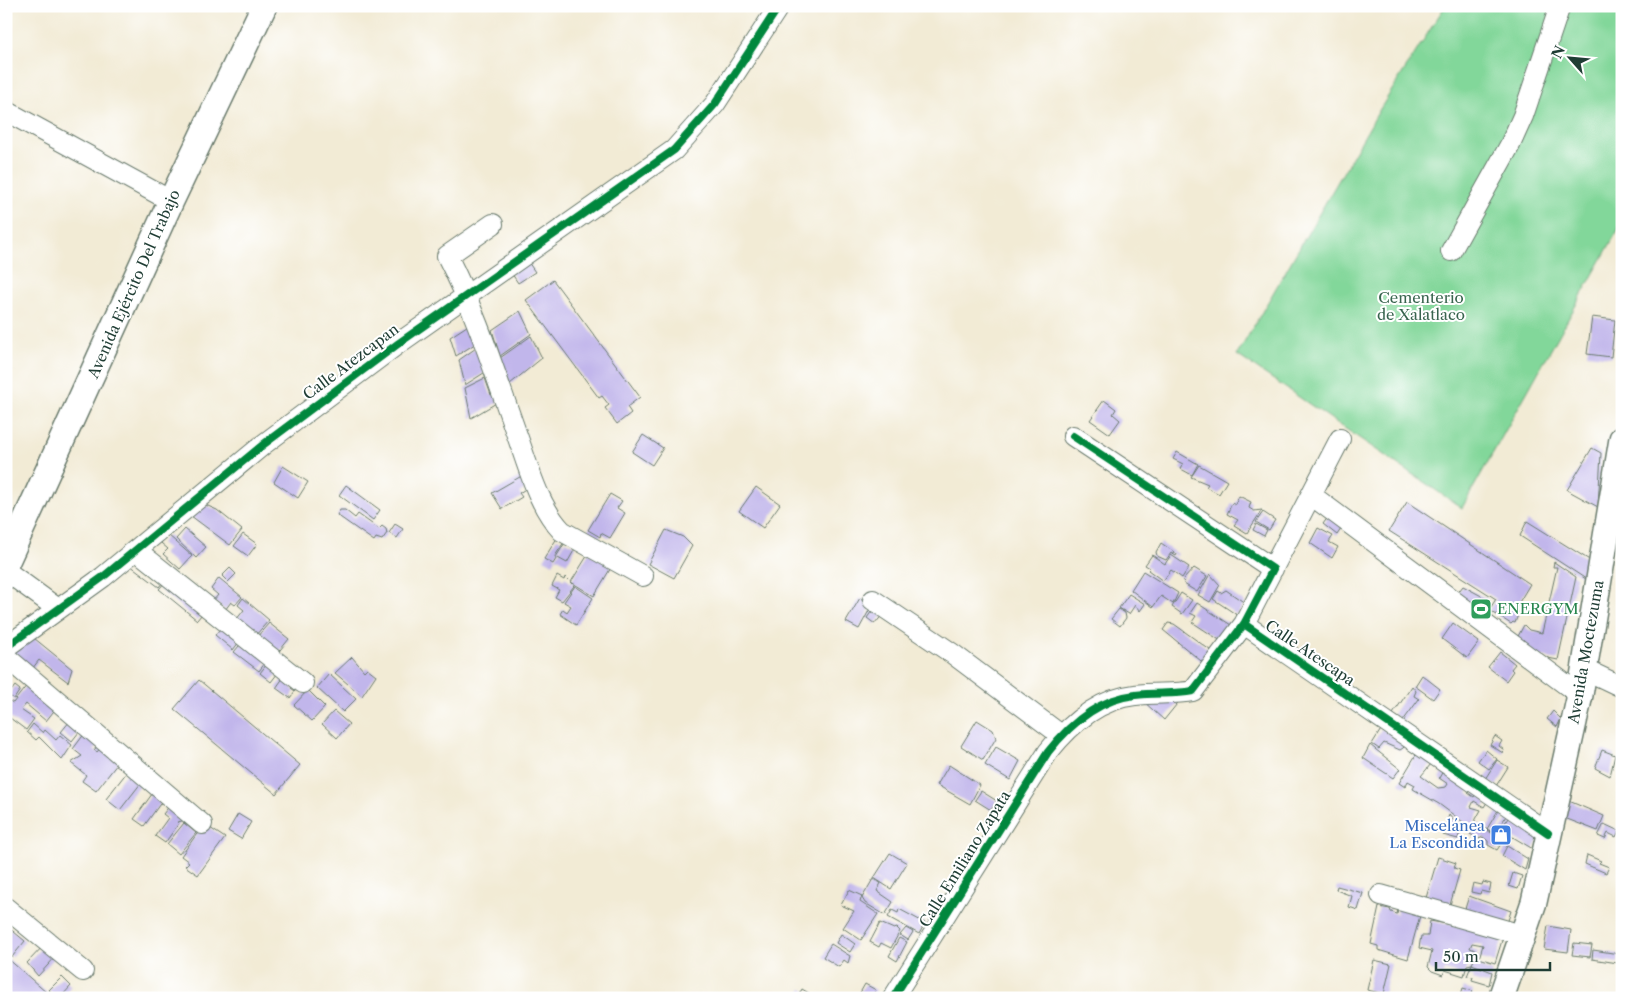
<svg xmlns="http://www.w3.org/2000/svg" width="1628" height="1004" viewBox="0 0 1628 1004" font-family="'Libre Caslon Text',serif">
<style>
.green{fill:#82d79a;stroke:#508a67}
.building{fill:#c1b6eb;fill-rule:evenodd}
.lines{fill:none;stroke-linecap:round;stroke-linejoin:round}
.minor-casing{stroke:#697a6c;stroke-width:22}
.major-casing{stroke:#697a6c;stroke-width:28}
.minor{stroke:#fff;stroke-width:20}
.major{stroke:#fff;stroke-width:25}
.cycleway-casing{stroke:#fff;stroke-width:11}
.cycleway{stroke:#00873e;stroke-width:8}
.labels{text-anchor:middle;stroke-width:4;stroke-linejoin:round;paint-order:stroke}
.street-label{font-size:15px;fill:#1f3d34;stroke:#fff}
.park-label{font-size:15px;fill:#38644e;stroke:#fff}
.leisure-label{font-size:15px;fill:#27864d;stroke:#fff;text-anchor:start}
.shop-label{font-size:15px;fill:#366cbe;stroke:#fff;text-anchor:end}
</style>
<rect width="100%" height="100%" fill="#fff"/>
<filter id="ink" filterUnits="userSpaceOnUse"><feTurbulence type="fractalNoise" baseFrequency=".02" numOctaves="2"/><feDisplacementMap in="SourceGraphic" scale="10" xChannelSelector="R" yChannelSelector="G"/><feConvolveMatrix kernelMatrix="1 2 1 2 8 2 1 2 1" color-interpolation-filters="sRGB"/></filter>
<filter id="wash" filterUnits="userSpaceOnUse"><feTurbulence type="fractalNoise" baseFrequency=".0096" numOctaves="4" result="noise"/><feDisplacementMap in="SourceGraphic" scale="20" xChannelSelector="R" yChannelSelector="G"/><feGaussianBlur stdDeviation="1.12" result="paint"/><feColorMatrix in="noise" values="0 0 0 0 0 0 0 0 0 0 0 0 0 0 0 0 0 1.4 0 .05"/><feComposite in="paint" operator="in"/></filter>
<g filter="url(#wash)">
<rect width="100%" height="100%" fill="#f2ebd5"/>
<!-- green -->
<path class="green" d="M1445,6H1622V223L1462,508L1237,355L1380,109Z"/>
<g id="blocks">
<!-- building -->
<path class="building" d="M526,259L535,272L518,283L510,271Z
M553,280L640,397L627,407L631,413L617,424L605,408L609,405L602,396L599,398L526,300Z
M520,311L531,334L500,356L492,330Z
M1592,317L1615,320L1611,357L1587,354Z
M473,322L481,340L456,356L450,337Z
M531,336L542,358L510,384L500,358Z
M479,346L487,371L465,385L459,360Z
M485,378L491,395L496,394L498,402L471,418L465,388Z
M1104,400L1116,409L1113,414L1120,420L1110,434L1090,420Z
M643,435L663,448L652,465L632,452Z
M1592,448L1601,453L1598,507L1567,490Z
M1177,452L1198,464L1192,475L1181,469L1183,464L1173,459Z
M1199,465L1227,481L1219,494L1206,487L1208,484L1191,477Z
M283,466L308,482L298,498L274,482Z
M525,474L532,485L519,493L522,497L502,509L492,493Z
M346,485L380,510L373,520L339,495Z
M756,487L780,504L763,528L739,511Z
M610,494L622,501L617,508L625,513L610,538L601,533L600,537L588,530Z
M1239,496L1251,502L1249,508L1254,511L1262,510L1247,533L1234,525L1238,520L1227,514L1232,503L1235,505Z
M199,502L217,510L242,530L230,545L187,513Z
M1407,502L1530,584L1515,609L1519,612L1515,623L1513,622L1511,624L1489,610L1496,599L1389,531Z
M340,510H345L355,518L358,514L379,529L382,526L386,529L387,533L382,540L376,538L374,541L337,515Z
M1263,512L1275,520L1269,530L1256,522Z
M1331,513L1345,523L1337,535L1323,524Z
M1527,521L1591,561L1589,581L1520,536Z
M395,524L403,529L397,538L389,533Z
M1256,524L1267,530L1264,536L1253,530Z
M1318,528L1333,536L1329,542L1338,547L1332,558L1310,543Z
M185,529L206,547L196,558L176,539Z
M666,530L683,537L692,546L674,578L648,564Z
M243,534L257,544L248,556L234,546Z
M168,535L192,556L180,569L163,554L168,549L161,543Z
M557,538L564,542L555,556L556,559L553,564L544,559Z
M566,541L576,547L567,563L556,557Z
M1161,543L1177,554L1176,556L1171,553L1166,560L1157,556L1156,552Z
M589,553L612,566L594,596L571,582Z
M1152,555L1165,564L1171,555L1189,567L1182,578L1171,570L1163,581L1148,570L1150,568L1145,565Z
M133,556L166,578L159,587L126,562Z
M1554,562L1576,577L1558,660L1538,656L1515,642L1524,625L1529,630L1542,633L1557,567H1553Z
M230,568L236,574L228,582L222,576Z
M1194,568L1207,576L1197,592L1184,584L1183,580Z
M1143,571L1178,593L1173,604L1161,596L1153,607L1131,590Z
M1210,574L1220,585L1210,602L1198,595Z
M557,576L564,580L565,577L574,586L562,601L555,597L559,590L552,586Z
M219,578L242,597L235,605L231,602L225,610L213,601L218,595L211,589Z
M168,579L206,609L197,620L159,589Z
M575,586L593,598L576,625L560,614L563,609L567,612L571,606L564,602Z
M1463,586L1487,599L1480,611L1456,595Z
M1226,590L1245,603L1237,615L1213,599L1218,591L1221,593Z
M1181,593L1192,600L1182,614L1172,607Z
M1129,594L1145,604L1140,611L1135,605L1129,614L1119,608Z
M243,598L269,620L255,636L236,620L244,610L238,605Z
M860,598L872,605L859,629L846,622Z
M1197,603L1231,625L1221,641L1192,622L1196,616L1190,613Z
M874,608L883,614L875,624L867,618Z
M1119,609L1125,613L1126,618L1120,626L1111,619Z
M269,623L289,639L276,655L256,638Z
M1168,623L1174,624L1214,653L1206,665L1163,630Z
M1453,623L1479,642L1467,658L1442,639Z
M224,624L242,638L233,650L215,635Z
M29,634L72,669L68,682L39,660L32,669L8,649Z
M244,640L268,659L259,671L234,652Z
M1500,652L1515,664L1511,669L1513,671L1506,681L1488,667Z
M352,657L364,671L367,668L376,675L362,696L335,673Z
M270,660L281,669L271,682L260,673Z
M286,674L297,681L291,688L295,691L290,698L276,688Z
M329,674L356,699L343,712L317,688Z
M1422,675L1440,689L1433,699L1415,686Z
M199,680L300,765L276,794L174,709Z
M27,685L57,707L46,721L26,704L21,710L34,719L26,730L6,715V699L13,703Z
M15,686L20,690L14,699L8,695Z
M1412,686L1416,691L1414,696L1419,699L1403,721L1393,714Z
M308,690L325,707L312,721L294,705Z
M1181,699L1164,720L1143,701Z
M334,711L349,724L337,738L322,724Z
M1553,711L1561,719L1557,727L1547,719Z
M977,720L993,730L996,738L983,760L961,746Z
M70,721L83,727L72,741L61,732Z
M33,724L43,733L45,730L56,740L60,735L72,745L62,760L39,737L36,740L27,732Z
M1382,728L1406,745L1403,748L1400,750L1384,743L1379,749L1372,744Z
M85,733L99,744L94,750L97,752L103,745L121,759L96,791L82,781L86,775L71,763L82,756L73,749Z
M1495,736L1502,741L1499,746L1504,750L1503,753L1490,745Z
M1370,745L1400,769L1393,778L1363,758Z
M996,747L1020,761L1010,780L985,765Z
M1486,750L1497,759L1489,769L1478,761Z
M1602,750L1615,755L1610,776L1595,768Z
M1417,753L1472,786L1468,793L1474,797L1479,789L1491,796L1484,807L1474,801L1471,807L1481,810L1471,828L1439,804L1413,789L1415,785L1408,781L1405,787L1399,783ZM1431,764L1443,771L1439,778L1448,784L1446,787L1438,788L1421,776Z
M1497,760L1508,767L1496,786L1485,779Z
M949,765L980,785L970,804L937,785Z
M127,772L141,783L120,810L106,799Z
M155,790L165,797L144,826L134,819Z
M981,791L997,801L991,810L975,800Z
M1569,801L1604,816L1598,831L1562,817Z
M171,804L186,816L182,821L177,822L179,823L165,843L155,836L168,818L163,814Z
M1500,807L1508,812L1496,834L1487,829Z
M238,814L251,822L241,839L228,831Z
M1449,815L1454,821L1462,824L1458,839L1443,835Z
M1509,816L1541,836L1533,849L1501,830Z
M184,823L196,833L179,854L167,844Z
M1477,823L1503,841L1497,850L1488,845V841L1483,837L1479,839L1470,834Z
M204,824L225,838L198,875L185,866L189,862L181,856Z
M1604,824L1619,831L1616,837L1608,833L1605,839L1598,836Z
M1507,846L1528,859L1525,870L1502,856Z
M890,853L907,863L891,889L874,878Z
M1587,855L1601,861L1599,863L1609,867L1606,873L1585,864Z
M1438,857L1456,863L1454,868L1460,870L1450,905L1426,898Z
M1513,873L1522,876L1518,889L1509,886Z
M873,879L881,883L877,891L893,902L885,915L865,903L862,898Z
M1483,882L1491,884L1489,893L1481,891L1480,894L1471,892L1473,883L1482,885Z
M1337,886L1363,893L1358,910L1349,907L1352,896L1336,890Z
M849,890L862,896L860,902L878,914L861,940L843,928L854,911L841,905Z
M1469,896L1511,911L1506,927L1464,912Z
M1399,906L1421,912L1408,959L1378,950V946L1371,944L1379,907L1390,909L1391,912L1397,914Z
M899,909L925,923L919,934L888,917L892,910L898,913Z
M1430,921L1504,934L1495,963L1479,958L1483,945L1472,943L1470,948L1478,951L1472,964L1467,965L1464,976L1445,970L1443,975L1432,971L1428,967L1432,951L1419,948L1421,936H1428Z
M880,923L894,929L897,928L900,931L891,948L881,943L879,947L870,942Z
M1548,926L1571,930L1568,952L1544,949Z
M8,927L25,941L12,957L6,952Z
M906,928L913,932L908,940L900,935Z
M841,934L855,944L850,952L836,943Z
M899,938L907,942L897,961L889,956Z
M46,943L58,954L38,976L27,963Z
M1574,943L1592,945L1590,957L1572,955Z
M831,944L850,956L848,963L844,960L839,967L823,957Z
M1593,950L1619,954L1618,963L1592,959Z
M6,957L47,993L44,996L46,998H6Z
M1374,960L1391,964L1384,994L1367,990Z
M1472,964L1492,972L1489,985L1472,980L1473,977L1467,976Z
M62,977L71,986L60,998H57L49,990Z
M865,984L876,990L871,998H857Z
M1463,988L1473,991L1471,998H1460Z
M802,989L817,998H797Z"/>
</g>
</g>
<g filter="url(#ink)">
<use href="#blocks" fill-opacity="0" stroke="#697a6c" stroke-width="1"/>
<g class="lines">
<!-- minor casing -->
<g class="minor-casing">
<path id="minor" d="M6,111L171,201
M493,224L447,256C477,314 496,377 518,438C529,469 539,507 562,531L643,576
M1451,251L1510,145L1523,116L1560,6
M1073,436L1273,569
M1311,495L1580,695
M136,550L303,683
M6,571L58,609
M873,600L953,654L1061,735
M1244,624L1548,833
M6,647L103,577L264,444L399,343L674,150L715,104L779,6
M6,657L202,824
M1584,669L1622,687
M1381,895L1522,935
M6,908L83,971
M893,998L1048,752C1070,724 1099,699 1135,695C1155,692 1173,695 1193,691L1244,624L1340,439"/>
</g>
<!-- major casing -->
<g class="major-casing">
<path id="major" d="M6,563L171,201L264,6
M1501,998L1534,902L1580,695L1622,439"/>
</g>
<!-- minor -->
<use href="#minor" class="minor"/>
<!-- major -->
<use href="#major" class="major"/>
<!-- cycleway casing -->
<g class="cycleway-casing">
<path id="cycleway" d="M1244,624L1548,833
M6,647L103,577L264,444L399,343L674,150L715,104L779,6
M893,998L1048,752C1070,724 1099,699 1135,695C1155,692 1173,695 1193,691L1244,624L1273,569L1073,436"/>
</g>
<!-- cycleway -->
<use href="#cycleway" class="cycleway"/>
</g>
</g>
<!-- icons -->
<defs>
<g id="stadium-square" transform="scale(1.125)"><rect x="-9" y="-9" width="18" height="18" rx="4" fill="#2e9e5b" stroke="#fff"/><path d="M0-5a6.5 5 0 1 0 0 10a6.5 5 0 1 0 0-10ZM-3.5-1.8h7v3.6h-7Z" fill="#fff"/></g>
<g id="shop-square" transform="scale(1.125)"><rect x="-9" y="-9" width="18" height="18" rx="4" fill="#3f7fe0" stroke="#fff"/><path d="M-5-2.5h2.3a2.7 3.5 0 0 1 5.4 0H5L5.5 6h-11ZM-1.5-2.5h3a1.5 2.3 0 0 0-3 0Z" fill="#fff"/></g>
</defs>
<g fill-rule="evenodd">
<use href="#stadium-square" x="1481" y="609"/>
<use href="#shop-square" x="1501" y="835"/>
</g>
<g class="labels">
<!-- street labels -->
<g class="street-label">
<text transform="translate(134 284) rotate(-66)" y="5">Avenida Ejército Del Trabajo</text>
<text transform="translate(351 362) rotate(-37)" y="5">Calle Atezcapan</text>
<text transform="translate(1586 652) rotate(-80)" y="5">Avenida Moctezuma</text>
<text transform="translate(1310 653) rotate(34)" y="5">Calle Atescapa</text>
<text transform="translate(965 859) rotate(-58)" y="5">Calle Emiliano Zapata</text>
</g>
<!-- park labels -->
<g class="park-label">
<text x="1421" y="303">Cementerio<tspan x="1421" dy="17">de Xalatlaco</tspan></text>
</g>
<!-- leisure labels -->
<g class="leisure-label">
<text x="1497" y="614">ENERGYM</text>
</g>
<!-- shop labels -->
<g class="shop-label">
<text x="1485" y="831">Miscelánea<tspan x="1485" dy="17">La Escondida</tspan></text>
</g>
</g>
<!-- margin -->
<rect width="1628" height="1004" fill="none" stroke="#fff" stroke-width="25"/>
<!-- north arrow -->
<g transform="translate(1570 58) rotate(297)" stroke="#ffffff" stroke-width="4" paint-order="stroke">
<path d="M0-4L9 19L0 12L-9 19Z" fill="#1f3d34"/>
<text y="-8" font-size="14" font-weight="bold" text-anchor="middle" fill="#1f3d34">N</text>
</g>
<!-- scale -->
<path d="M1436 962v8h114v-8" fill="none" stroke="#1f3d34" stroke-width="2.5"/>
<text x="1443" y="962" font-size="15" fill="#1f3d34" stroke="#ffffff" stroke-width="4" paint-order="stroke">50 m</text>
</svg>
